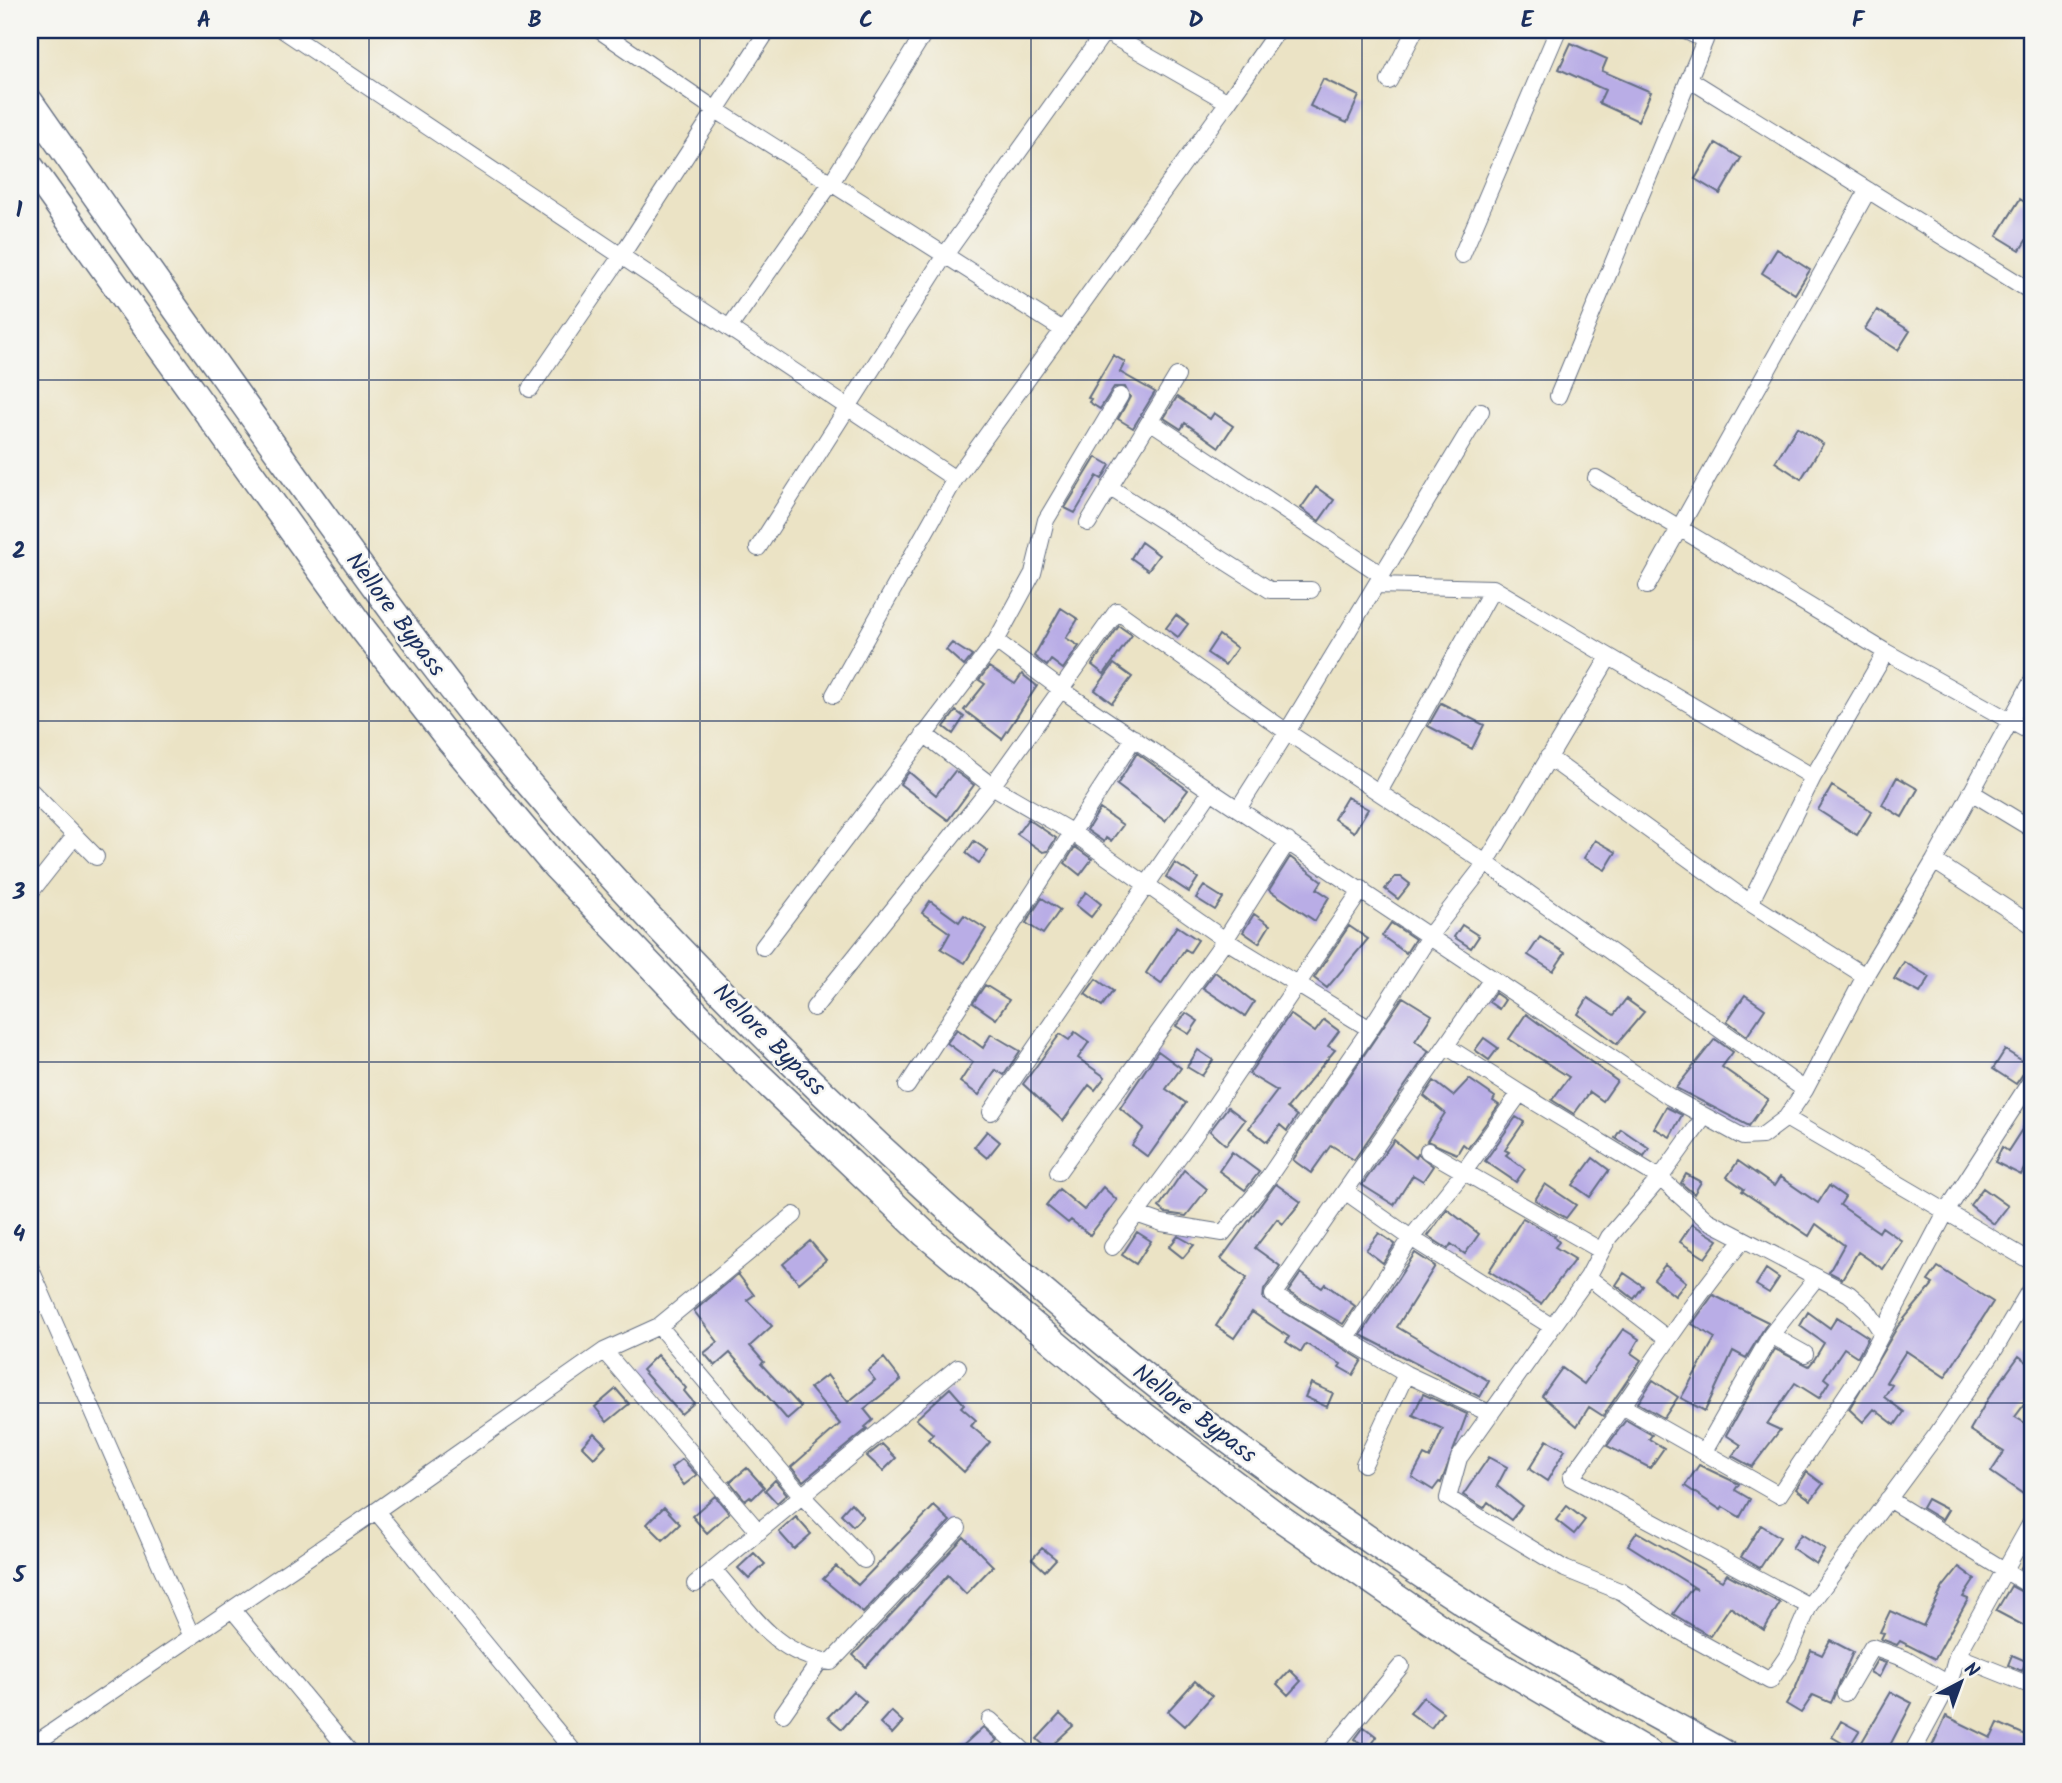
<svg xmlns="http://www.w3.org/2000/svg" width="2062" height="1783" viewBox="0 0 2062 1783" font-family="Kalam,sans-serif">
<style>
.building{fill:#b9ade6}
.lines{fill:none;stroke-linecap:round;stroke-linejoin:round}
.minor-casing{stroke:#646e82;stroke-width:18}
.trunk-casing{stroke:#646e82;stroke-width:29}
.minor{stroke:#fff;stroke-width:16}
.trunk{stroke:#fff;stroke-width:26}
.grid{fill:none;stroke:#1b2f5e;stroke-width:2;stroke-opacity:0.55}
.labels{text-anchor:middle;stroke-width:5;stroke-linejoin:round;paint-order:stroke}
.street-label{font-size:24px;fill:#1b2f5e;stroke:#f6f6f2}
.neatline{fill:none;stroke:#1b2f5e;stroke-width:2.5}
.grid-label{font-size:23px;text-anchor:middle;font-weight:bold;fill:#1b2f5e}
</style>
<rect width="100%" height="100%" fill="#f6f6f2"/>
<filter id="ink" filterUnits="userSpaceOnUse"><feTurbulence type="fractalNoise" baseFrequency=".0143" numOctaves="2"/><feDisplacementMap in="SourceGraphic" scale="14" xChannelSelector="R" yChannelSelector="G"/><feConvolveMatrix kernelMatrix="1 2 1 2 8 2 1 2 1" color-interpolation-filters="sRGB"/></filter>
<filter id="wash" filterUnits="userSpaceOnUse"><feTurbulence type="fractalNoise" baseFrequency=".00686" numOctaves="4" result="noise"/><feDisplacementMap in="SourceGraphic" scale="28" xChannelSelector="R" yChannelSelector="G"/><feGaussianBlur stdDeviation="1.57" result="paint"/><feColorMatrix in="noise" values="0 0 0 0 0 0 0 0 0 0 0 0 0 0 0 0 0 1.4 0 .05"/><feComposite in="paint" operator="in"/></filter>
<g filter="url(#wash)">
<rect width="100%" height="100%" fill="#ebe3c5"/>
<g id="blocks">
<!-- building -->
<path class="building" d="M1571,43L1607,59L1602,71L1651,92L1638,121L1599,103L1605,90L1559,69Z
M1323,79L1359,96L1347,123L1310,106Z
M1716,143L1741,158L1720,194L1695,179Z
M2020,199L2032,207V231L2020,250L1997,236Z
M1777,249L1810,270L1795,294L1762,273Z
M1877,310L1910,331L1898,350L1865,329Z
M1113,355L1125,362L1120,372L1155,392L1133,428L1118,419L1130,397L1125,387H1114L1100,409L1089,402L1091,399L1088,398Z
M1177,397L1210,419L1214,413L1233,426L1219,447L1185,423L1181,429L1164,418Z
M1797,427L1823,444L1801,479L1775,462Z
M1096,457L1110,465L1102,479L1097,476L1075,513L1065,508Z
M1316,487L1334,500L1319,521L1301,508Z
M1141,542L1159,555L1148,570L1131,558Z
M1061,608L1078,619L1066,638L1079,646L1063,669L1051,660L1047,666L1034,656Z
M1176,615L1188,624L1178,637L1166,628Z
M1119,626L1132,635L1104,674L1092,665Z
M1219,635L1237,648L1225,665L1207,653Z
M952,643L972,656L964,666L946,650Z
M1114,664L1132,677L1112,703L1095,690Z
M989,667L1015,684L1022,674L1037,686L1002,739L964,710L985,684L979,680Z
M1441,703L1484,725L1472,749L1428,726Z
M956,711L964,717L953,734L944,727Z
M1137,753L1188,790L1165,821L1117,785Z
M955,771L974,785L948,820L900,784L909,772L936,795Z
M1897,777L1918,789L1902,817L1882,805Z
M1832,786L1872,811L1857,835L1818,810Z
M1347,797L1368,809L1354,832L1334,819Z
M1100,809L1123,825L1111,841L1106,838L1104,842L1087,830Z
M1028,819L1056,838L1048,851L1043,852L1017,834Z
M1595,840L1616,852L1605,870L1584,858Z
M974,841L988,851L979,863L966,853Z
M1075,847L1092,859L1080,875L1065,863Z
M1290,857L1322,881L1317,889L1329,897L1315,921L1269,890Z
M1175,863L1198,878L1189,892L1166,877Z
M1395,877H1401L1410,884L1398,899L1385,889Z
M1204,886L1223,898L1215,910L1196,898Z
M1086,892L1101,904L1091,917L1076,905Z
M1042,898L1060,910L1043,934L1026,923Z
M930,901L959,922L964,915L986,929L965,963L941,949L950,933L922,913Z
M1254,914L1270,925L1259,943L1243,932Z
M1391,923L1415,939L1406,953L1382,936Z
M1462,925L1479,936L1471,948L1454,937Z
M1177,926L1198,940L1190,952L1185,949L1161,984L1146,973Z
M1349,926L1368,939L1327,988L1314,978Z
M1540,937L1565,953L1553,971L1528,955Z
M1904,962L1930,977L1920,993L1894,979Z
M1215,972L1254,1002L1245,1016L1203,988Z
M1096,979L1113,991L1102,1006L1085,994Z
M985,985L1009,1000L996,1019L973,1003Z
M1495,993L1505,1000L1499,1009L1489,1002Z
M1745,995L1765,1009L1747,1036L1727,1021Z
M1403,997L1432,1015L1415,1041L1429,1051L1354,1160L1331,1145L1311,1173L1293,1160Z
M1588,998L1614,1015L1626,999L1644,1012L1617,1044L1578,1014Z
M1186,1013L1198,1021L1189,1034L1176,1026Z
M1290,1014L1315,1032L1324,1020L1339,1031L1328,1046L1335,1050L1287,1108L1297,1116L1287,1131L1280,1125L1267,1142L1249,1128L1277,1091L1249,1074Z
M1526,1014L1617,1081L1603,1101L1590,1092L1574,1114L1552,1100L1569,1077L1509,1039Z
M957,1029L983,1048L991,1034L1020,1051L1004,1075L996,1070L979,1095L960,1082L973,1062L947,1043Z
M1075,1032L1089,1042L1078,1058L1105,1077L1095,1090L1089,1085L1063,1121L1023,1084L1060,1034L1069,1040Z
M1484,1038L1498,1048L1489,1060L1475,1050Z
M1715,1039L1733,1052L1722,1067L1768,1099L1749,1126L1676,1088Z
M1198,1050L1213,1060L1202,1076L1187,1067Z
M2005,1050L2029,1065L2016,1084L1993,1069Z
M1158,1051L1181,1068L1166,1089L1186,1103L1148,1157L1132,1145L1144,1128L1120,1108Z
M1469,1079L1495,1097L1493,1101L1499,1105L1468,1148L1463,1144L1457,1154L1427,1141L1445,1113L1424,1096L1434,1081L1453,1096Z
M1228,1107L1245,1120L1226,1145L1210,1131Z
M1666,1107L1682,1115L1670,1137L1654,1128Z
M2032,1114V1152L2021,1175L1995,1162L2002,1147L2008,1151Z
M1516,1117L1524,1122L1505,1150L1509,1152L1506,1155L1525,1169L1516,1182L1485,1161Z
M1621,1129L1649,1148L1644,1156L1615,1138Z
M987,1131L1000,1142L987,1158L974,1147Z
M1394,1140L1416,1158L1418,1154L1433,1166L1423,1181L1413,1175L1394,1205L1362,1185Z
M1232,1152L1259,1172L1245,1190L1219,1171Z
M1593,1158L1609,1170L1590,1197L1573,1185Z
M1738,1161L1774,1186L1780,1177L1818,1203L1829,1186L1845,1197L1840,1205L1879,1232L1882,1227L1902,1241L1883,1269L1858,1252L1842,1279L1829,1272L1844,1245L1816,1224L1809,1236L1742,1191L1744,1189L1727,1177Z
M1184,1170L1207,1189L1186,1216L1166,1213L1159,1207Z
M1686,1174L1701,1182L1694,1194L1681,1183Z
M1276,1184L1301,1202L1283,1224L1277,1219L1255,1248L1280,1266L1264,1290L1263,1299L1362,1360L1353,1375L1339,1367L1341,1364L1306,1344L1301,1352L1286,1342L1289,1337L1252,1312L1234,1338L1216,1326L1247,1278L1221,1259Z
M1545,1184L1576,1205L1566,1218L1535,1200Z
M1103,1187L1117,1200L1090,1235L1071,1220L1068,1223L1046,1205L1059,1189L1084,1210Z
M1983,1188L2008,1206L1994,1224L1970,1205Z
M1447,1209L1479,1234L1465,1254L1451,1244L1448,1249L1428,1236Z
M1523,1218L1554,1236L1559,1242L1555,1247L1575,1259L1541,1304L1489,1271Z
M1692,1224L1718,1240L1705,1258L1680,1242Z
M1137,1232L1151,1241L1136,1264L1122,1255Z
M1379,1233L1395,1244L1383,1263L1366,1250Z
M1178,1236L1194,1245L1183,1258L1169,1247Z
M810,1241L826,1260L799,1283L783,1264Z
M1415,1253L1435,1266L1397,1327L1489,1381L1480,1397L1361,1335Z
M1665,1265L1686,1282L1675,1296L1654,1279Z
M1938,1267L1993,1302L1945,1377L1906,1351L1886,1382L1892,1385L1884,1397L1904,1412L1895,1425L1874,1409L1863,1422L1849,1409L1898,1326L1933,1284L1928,1281Z
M1766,1269L1779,1278L1769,1293L1756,1285Z
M1301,1273L1322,1288L1325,1284L1355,1306L1343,1324L1288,1292Z
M1624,1273L1643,1286L1634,1299L1616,1285Z
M738,1274L754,1295L747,1300L772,1326L750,1346L764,1362L761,1364L801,1407L787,1419L730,1353L715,1366L704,1353L718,1342L694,1311Z
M1713,1295L1768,1322L1746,1358L1733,1351L1705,1411L1681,1398L1715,1338L1692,1324Z
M1808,1312L1830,1328L1837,1317L1868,1337L1858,1357L1844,1348L1824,1378L1829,1382L1819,1398L1795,1383L1767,1424L1780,1430L1752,1467L1732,1456L1741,1445L1726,1435L1775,1349L1809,1366L1814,1360L1824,1343L1800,1326Z
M1623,1329L1639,1339L1631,1353L1641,1360L1603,1416L1589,1407L1577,1426L1542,1396L1562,1368L1584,1384Z
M657,1355L686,1388L684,1391L694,1403L681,1414L642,1370Z
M2019,1356L2032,1366V1394L2015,1417L2032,1427V1500L1991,1472L2004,1452L1970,1430L1988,1399Z
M884,1358L901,1380L864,1409L873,1420L865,1427L867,1429L803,1481L791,1467L840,1424L810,1388L827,1375L848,1402L875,1380L868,1371Z
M1653,1380L1678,1397L1664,1418L1638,1403Z
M1311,1383L1333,1393L1327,1407L1305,1397Z
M950,1388L964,1404L961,1407L976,1420L971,1426L990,1442L964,1472L928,1439L933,1434L916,1419Z
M616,1389L629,1404L607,1422L595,1407Z
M1423,1394L1467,1414L1441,1483L1439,1482L1433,1490L1412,1477L1424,1455L1430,1458L1443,1429L1413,1415Z
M1626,1420L1652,1435L1649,1439L1664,1448L1650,1468L1607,1446Z
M594,1433L606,1445L594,1458L582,1446Z
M1547,1440L1565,1450L1547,1481L1529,1469Z
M882,1444L896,1458L883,1471L867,1456Z
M1489,1457L1507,1467L1497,1486L1522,1506L1511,1520L1488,1502L1484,1508L1463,1495Z
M682,1459L697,1475L684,1485L671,1468Z
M1699,1465L1739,1484L1735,1490L1750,1499L1740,1517L1723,1507L1721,1510L1685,1486Z
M747,1468L764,1487L752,1499L750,1496L745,1500L730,1482Z
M1807,1472L1823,1484L1811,1500L1796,1489Z
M775,1480L787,1494L777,1503L765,1490Z
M715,1496L729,1513L707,1533L692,1516Z
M1927,1499L1948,1510L1942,1520L1922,1508Z
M851,1503L863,1516L853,1526L841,1514Z
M934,1506L950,1521L863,1613L823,1579L836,1566L858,1585Z
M1567,1506L1585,1520L1574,1534L1556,1520Z
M664,1507L680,1524L663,1540L647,1524Z
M796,1517L811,1534L794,1549L779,1532Z
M1761,1525L1780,1537L1760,1568L1741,1557Z
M1637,1532L1722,1581L1727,1574L1780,1603L1764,1630L1730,1607L1710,1636L1673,1614L1692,1588L1697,1589L1628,1545Z
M1801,1534L1825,1549L1816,1564L1792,1548Z
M964,1537L993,1566L966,1594L948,1575L866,1667L853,1655Z
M1042,1548L1056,1559L1045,1571L1032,1559Z
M2032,1548V1575L2021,1568Z
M754,1553L765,1564L749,1579L738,1568Z
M1959,1567L1975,1579L1963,1597L1968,1599L1935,1659L1900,1641L1897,1645L1881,1639L1884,1633L1880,1632L1890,1611L1923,1626L1943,1587Z
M2011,1586L2032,1597V1630L1996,1611Z
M1830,1640L1853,1652L1831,1703L1813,1695L1801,1713L1786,1704L1796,1687L1811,1650L1822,1655Z
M2012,1655L2026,1661L2022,1671L2008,1665Z
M1877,1660L1886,1663L1879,1677L1870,1672Z
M1290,1670L1301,1681L1288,1695L1277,1684Z
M1195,1681L1212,1696L1185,1726L1168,1711Z
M853,1691L866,1702L842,1729L828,1717Z
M1891,1692L1912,1703L1886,1753H1872L1859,1747Z
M1423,1697L1443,1712L1431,1728L1410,1713Z
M891,1711L903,1722L892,1734L880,1723Z
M1060,1714L1073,1726L1048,1749L1037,1739Z
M1946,1716L1991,1738L1998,1723L2032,1738V1753H1929Z
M1841,1721L1859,1731L1849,1747L1832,1737Z
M983,1727L997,1740L984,1753H955Z
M1364,1727L1377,1737L1368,1749L1355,1739Z"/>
</g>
</g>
<g filter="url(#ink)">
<use href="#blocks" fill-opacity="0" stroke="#646e82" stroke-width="2"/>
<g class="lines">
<!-- minor casing -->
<g class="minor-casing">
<path id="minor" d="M283,30L955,479
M599,30L716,110L1063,330
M1689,79L2032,292
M1389,81L1415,30
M1228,102L1278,30
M1462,255L1558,30
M729,328L831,183L926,30
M530,389L621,256L768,30
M1558,396L1705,40L1684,30
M1481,411L1287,732L1486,863L1805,1090
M1150,421L1382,575
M1596,478L1886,652L2032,733
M1109,487L1270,590H1311
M1088,523L1177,376
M758,548L945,255L1105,31
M1376,585L1493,588L1813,777
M1647,586L1868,190
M996,641L1062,690L1211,791L1670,1097L1743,1137L1762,1136L1786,1118L1805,1090L1865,976L1934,861L2032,681
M834,695L955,479L1228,102L1102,30
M924,734L992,786L1073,833L1225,940L1370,1029
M1548,757L1750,903L1865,976
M30,790L96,857
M1379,792L1493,588
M1971,792L2032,829
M1934,861L2032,925
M30,893L75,836
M1750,903L1813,777L1886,652
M763,947L996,641L1033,573L1046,520L1120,396
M814,1008L992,786L1117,611L1287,732L1238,809
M907,1086L1134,738
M1520,1093L1660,1178L1707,1220L1849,1294L1867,1310L1881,1331
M991,1112L1211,791
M1704,1117L1660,1178L1609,1237L1588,1277L1459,1458L1448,1498L1565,1569L1622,1592L1676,1629L1770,1681L1788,1655L1809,1606L1937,1434L1995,1349L2032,1286
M1786,1118L2032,1262
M1428,1151L1600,1250
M1058,1172L1225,940L1288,841
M1346,1192L1411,1238L1551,1326
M1136,1214L1162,1223L1223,1233L1263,1185L1370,1029L1430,935L1486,863L1609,657
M1743,1240C1680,1315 1630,1400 1571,1478L1809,1606
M1112,1247L1194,1136L1362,889
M30,1267L192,1637
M1588,1277L1668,1339
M659,1326L802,1496L864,1560
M1771,1335L1805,1354
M1346,1339L1411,1238L1463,1173L1520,1093L1446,1046
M604,1351L759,1532
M1624,1407L1779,1495L1861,1373L1946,1212L2032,1079
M1491,1414L1406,1374L1273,1295L1492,979
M1704,1452L1771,1335L1816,1278
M1364,1464L1406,1374
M1888,1499L2032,1587
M376,1511L575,1753
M2032,1521L1957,1656L2032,1686
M713,1569C751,1611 772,1654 831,1662L958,1528
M695,1584L958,1367
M232,1609L351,1753
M1845,1693L1872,1647L1905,1659L1949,1684L1957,1656
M783,1714L820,1661
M990,1720L1026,1753
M30,1747L376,1511L604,1351L659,1326L794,1215
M1329,1753L1401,1666
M1912,1753L1949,1684"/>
</g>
<!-- trunk casing -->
<g class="trunk-casing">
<path id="trunk" d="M30,102C112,220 196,337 280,455C375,588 471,723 582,844C751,1032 935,1206 1131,1365C1243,1456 1364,1537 1484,1616C1561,1666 1644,1708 1724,1753
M30,166L362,628L451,742L555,866L723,1041L925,1234L1118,1396L1276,1515L1467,1646L1649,1753"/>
</g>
<!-- minor -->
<use href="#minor" class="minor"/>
<!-- trunk -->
<use href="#trunk" class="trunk"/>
</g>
</g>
<!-- grid -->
<path class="grid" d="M369,30V1753M700,30V1753M1031,30V1753M1362,30V1753M1693,30V1753M30,380H2032M30,721H2032M30,1062H2032M30,1403H2032"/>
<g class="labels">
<!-- street labels -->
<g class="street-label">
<text transform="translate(396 614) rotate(53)" y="8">Nellore Bypass</text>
<text transform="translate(770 1039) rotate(45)" y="8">Nellore Bypass</text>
<text transform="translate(1195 1413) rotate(37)" y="8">Nellore Bypass</text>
</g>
</g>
<!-- margin -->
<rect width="2062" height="1783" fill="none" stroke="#f6f6f2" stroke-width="77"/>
<!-- north arrow -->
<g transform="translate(1961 1682) rotate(41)" stroke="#f6f6f2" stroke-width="5" paint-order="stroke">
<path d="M0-5L12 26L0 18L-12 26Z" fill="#1b2f5e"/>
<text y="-10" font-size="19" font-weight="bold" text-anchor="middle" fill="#1b2f5e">N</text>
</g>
<rect x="38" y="38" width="1986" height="1706" class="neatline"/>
<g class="grid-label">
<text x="204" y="27">A</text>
<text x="535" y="27">B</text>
<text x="866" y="27">C</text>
<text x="1196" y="27">D</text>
<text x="1527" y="27">E</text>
<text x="1858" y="27">F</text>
<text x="19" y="217">1</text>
<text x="19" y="558">2</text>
<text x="19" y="899">3</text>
<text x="19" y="1241">4</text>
<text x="19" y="1582">5</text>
</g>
</svg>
